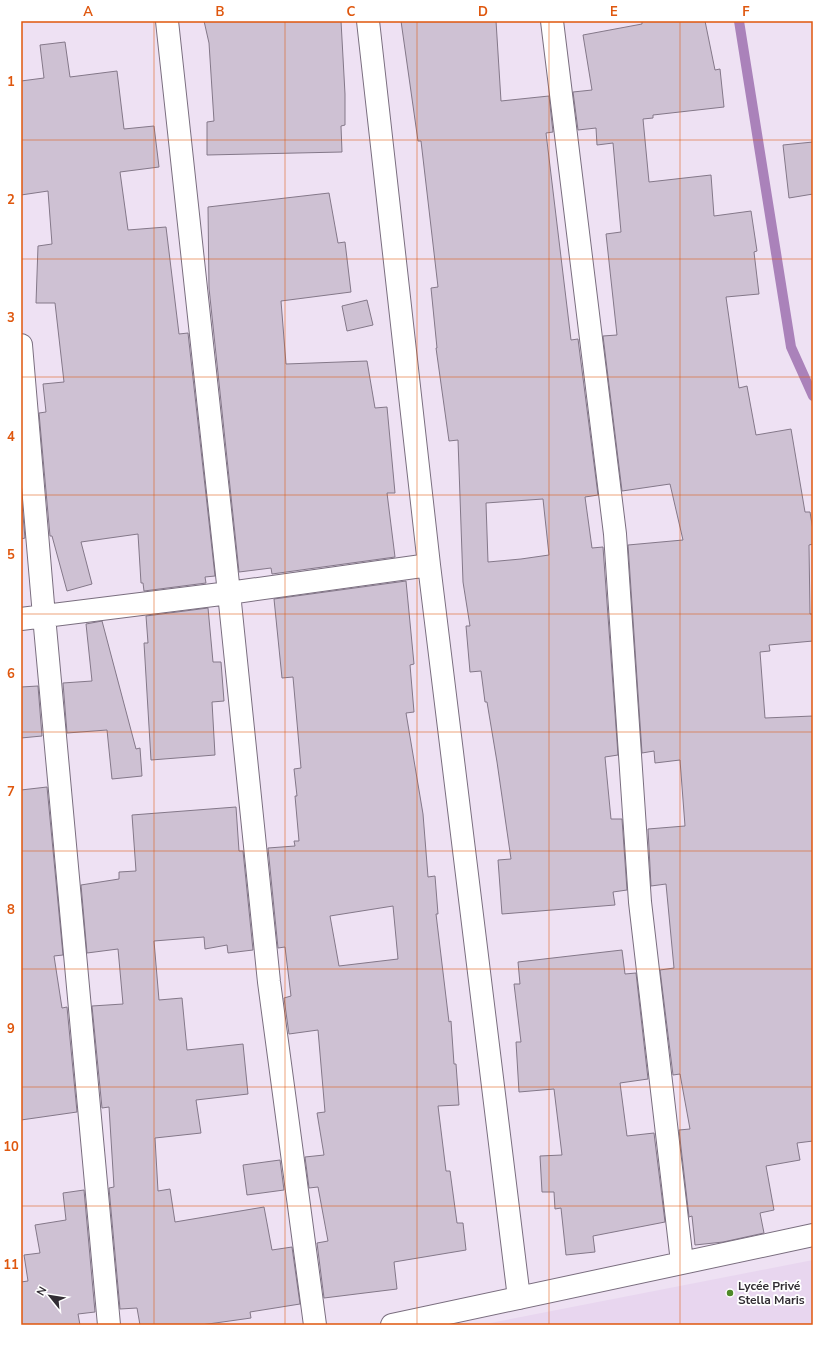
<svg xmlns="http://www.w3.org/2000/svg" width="834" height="1346" viewBox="0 0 834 1346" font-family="'Nunito Sans',sans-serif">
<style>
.built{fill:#e8d6ef}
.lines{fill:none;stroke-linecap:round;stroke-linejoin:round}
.stream{stroke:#aa82ba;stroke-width:10}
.building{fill:#cec1d3;stroke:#847889;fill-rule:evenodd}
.minor-casing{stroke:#7a6e7f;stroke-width:24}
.minor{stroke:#fff;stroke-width:22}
.grid{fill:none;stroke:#df570e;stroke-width:1;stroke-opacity:0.55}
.poi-dot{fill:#4e8928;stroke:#fff;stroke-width:1.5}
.labels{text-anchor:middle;stroke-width:3.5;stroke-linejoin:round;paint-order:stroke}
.poi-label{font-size:12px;font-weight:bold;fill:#322d34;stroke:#fff;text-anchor:start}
.neatline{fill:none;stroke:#df570e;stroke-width:1.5}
.grid-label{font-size:13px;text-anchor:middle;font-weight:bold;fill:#df570e}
</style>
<rect width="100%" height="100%" fill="#eee1f3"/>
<!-- built -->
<path class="built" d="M813,1260V1325H480Z"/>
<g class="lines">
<!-- stream -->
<path class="stream" d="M739,21L791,347L813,396"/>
</g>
<!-- building -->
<path class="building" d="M204,21H341L345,94V125L341,126L342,152L207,155V122L214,121L209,43Z
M401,21H496L501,101L549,96L553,132L546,133L571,340L578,339L598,495L585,497L592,548L603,547L618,755L605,757L611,819H622L627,890L613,892L615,905L502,914L498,860L511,859L497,762L487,702H485L481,671L470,672L466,626H470L463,582L458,440L449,441L436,348H437L431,288L438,287L421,141H418ZM543,499L549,555L521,559L488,562L486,503Z
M642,21H705L715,70L720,69L724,107L653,115V118L643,119L649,182L711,175L714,216L751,211L757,251L754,252L759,294L726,297L739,388L747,386L756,435L791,429L805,512H810L813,530V544L809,545L810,614H813V641L769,645L770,651L760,652L765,718L813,716V1141L797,1143L800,1160L766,1166L774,1210L760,1213L764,1233L723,1242L695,1245L692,1216L689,1217L679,1130L690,1129L680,1074L673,1075L660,970L674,968L666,884L651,886L648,829L685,826L680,760L655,763L654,751L642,753L628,545L683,540L670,484L622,491L603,336L617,335L606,234L621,232L613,143L597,145L596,128L578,130L573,92L592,90L583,35L642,24Z
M65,42L70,77L117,71L124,129L154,126L159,167L120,172L128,230L166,227L179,334L188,333L215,576L205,577L206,583L144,591L143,583H141L138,534L81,542L92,584L67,591L52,536H50L39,413L46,412L43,384L64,382L55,303H36L38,246L52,244L48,191L21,195V81L44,78L40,45Z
M813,142V194L789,198L783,145Z
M329,193L338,243L345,242L351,292L281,301L286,364L367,361L375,408L387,407L395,493H387L395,557L272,574L271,568L239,572L209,288L208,207Z
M367,300L373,325L347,331L342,306Z
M21,493L25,538L21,539Z
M406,581L414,664L410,665L414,712L406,713L423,814L428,877L435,876L438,914H436L449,1022L451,1021L454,1064H456L459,1105L438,1106L446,1171H450L457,1223H463L466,1250L394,1262L397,1289L324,1298L317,1243L328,1241L318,1187L309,1188L305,1157L324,1155L317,1113L325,1112L318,1030L289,1034L284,998L291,996L285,947L278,948L268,848L295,846L294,841H299L295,796H297L294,769L301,768L293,677L282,678L274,599ZM393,906L398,959L339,966L330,916Z
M208,608L213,662H221L224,701L212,702L215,755L151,760L144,643H148L146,616Z
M102,621L136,749L140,748L142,776L112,779L107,730L67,733L63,683L92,681L86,624Z
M38,686L42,736L21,738V687Z
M47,787L63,955L54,956L62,1008L67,1007L77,1112L21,1120V790Z
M236,807L239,851H243L253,950L228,953L227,945L205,949L204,937L154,941L159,1000L182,998L187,1050L243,1044L248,1094L196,1100L201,1133L155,1138L158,1191L170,1189L175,1222L264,1207L272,1250L292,1247L300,1304L250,1312L251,1318L201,1325H140L137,1308L120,1309L109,1188L114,1187L109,1107L102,1108L92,1006L123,1004L118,949L87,953L81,885L119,879V872L136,871L132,815Z
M622,950L625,974L636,973L648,1079L620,1083L627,1136L654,1133L665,1222L593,1236L595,1252L566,1255L561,1208L555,1209L554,1192H542L540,1156L562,1155L554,1089L519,1092L516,1042H521L514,984H520L518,962Z
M280,1160L284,1190L247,1195L243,1165Z
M84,1190L95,1312L78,1314L80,1325H21V1282L28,1281L24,1255L40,1253L35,1225L66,1220L63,1193Z"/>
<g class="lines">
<!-- minor casing -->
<g class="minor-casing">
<path id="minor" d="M167,21L229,593L269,982L315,1325
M368,21L429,565L519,1298
M552,21L615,534L640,902L682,1262
M21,345L44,616L109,1325
M21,619L229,593L429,565
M392,1325L813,1235"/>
</g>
<!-- minor -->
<use href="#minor" class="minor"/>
</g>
<!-- grid -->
<path class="grid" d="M154,21V1325M285,21V1325M417,21V1325M549,21V1325M680,21V1325M21,140H813M21,259H813M21,377H813M21,495H813M21,614H813M21,732H813M21,851H813M21,969H813M21,1087H813M21,1206H813"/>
<!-- markers -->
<circle class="poi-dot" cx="730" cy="1293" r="4"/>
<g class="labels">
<!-- poi labels -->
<g class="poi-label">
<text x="738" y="1290">Lycée Privé<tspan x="738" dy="14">Stella Maris</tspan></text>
</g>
</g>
<!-- border -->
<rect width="834" height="1346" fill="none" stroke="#ffffff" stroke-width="44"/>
<!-- north arrow -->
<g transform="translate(50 1296) rotate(300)" stroke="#ffffff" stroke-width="3" paint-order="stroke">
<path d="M0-3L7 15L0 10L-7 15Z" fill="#322d34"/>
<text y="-6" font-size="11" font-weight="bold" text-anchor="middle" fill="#322d34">N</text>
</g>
<rect x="22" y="22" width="790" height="1302" class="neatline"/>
<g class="grid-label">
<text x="88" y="16">A</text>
<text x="220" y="16">B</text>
<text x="351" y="16">C</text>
<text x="483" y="16">D</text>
<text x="614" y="16">E</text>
<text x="746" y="16">F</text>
<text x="11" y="86">1</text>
<text x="11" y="204">2</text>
<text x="11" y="322">3</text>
<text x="11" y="441">4</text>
<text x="11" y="559">5</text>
<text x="11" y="678">6</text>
<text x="11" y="796">7</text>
<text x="11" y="914">8</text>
<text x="11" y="1033">9</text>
<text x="11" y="1151">10</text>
<text x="11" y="1269">11</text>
</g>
</svg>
